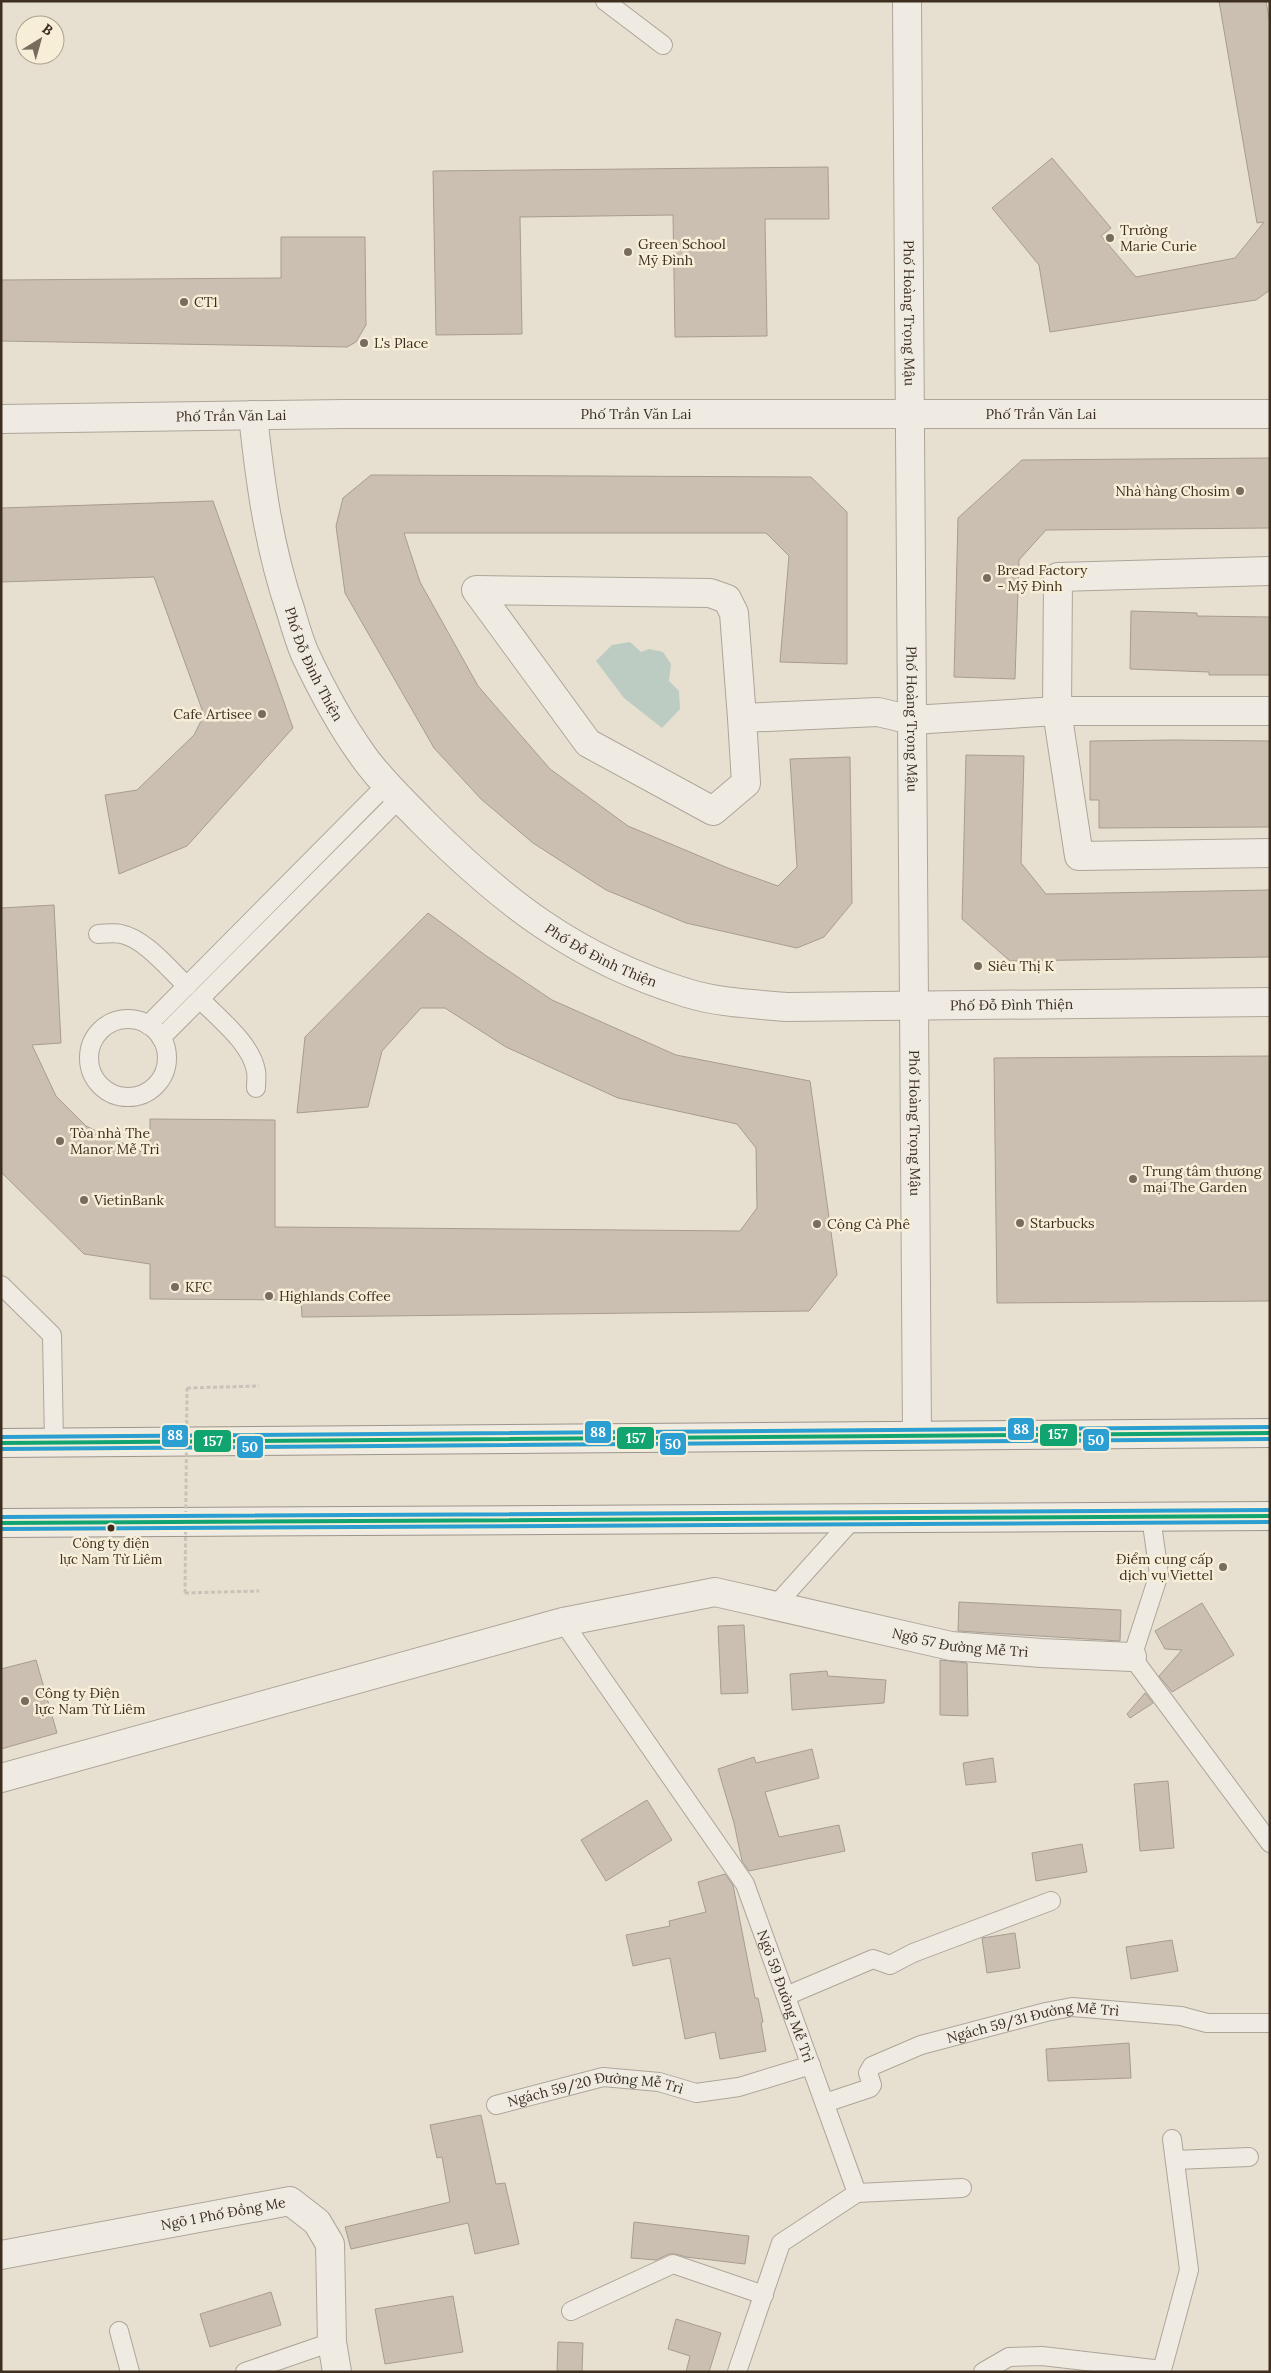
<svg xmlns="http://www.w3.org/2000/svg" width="1271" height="2373" viewBox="0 0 1271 2373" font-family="Lora,serif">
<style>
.water{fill:#bcccc2}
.building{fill:#cbbfb2;stroke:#a89c90}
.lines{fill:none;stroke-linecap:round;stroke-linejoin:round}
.service-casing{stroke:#ada599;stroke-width:20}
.minor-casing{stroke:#ada599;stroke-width:30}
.secondary-casing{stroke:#9c958a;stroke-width:30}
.path{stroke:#c8c2b9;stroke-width:3;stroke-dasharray:4 2.5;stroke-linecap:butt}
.service{stroke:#efebe3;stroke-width:18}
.minor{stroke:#efebe3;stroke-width:28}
.secondary{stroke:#efebe3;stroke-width:28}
.path-bridge{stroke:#c8c2b9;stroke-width:3;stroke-dasharray:4 2.5;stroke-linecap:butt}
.bus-1-casing{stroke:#f7eed8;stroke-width:8}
.bus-2-casing{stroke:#f7eed8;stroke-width:8}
.bus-3-casing{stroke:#f7eed8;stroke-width:8}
.bus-1{stroke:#11a471;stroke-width:4}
.bus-2{stroke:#2b9ed2;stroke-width:4}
.bus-3{stroke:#2b9ed2;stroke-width:4}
.poi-dot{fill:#786c5e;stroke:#f7eed8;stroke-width:2}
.bus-dot{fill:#3d2e20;stroke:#f7eed8;stroke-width:2}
.labels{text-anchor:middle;stroke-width:5;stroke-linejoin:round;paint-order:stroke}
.bus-label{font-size:13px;fill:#3d2e20;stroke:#f7eed8}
.poi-label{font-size:14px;fill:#3d2e20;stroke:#f7eed8;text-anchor:start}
.street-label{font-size:14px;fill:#3d2e20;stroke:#f7eed8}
.line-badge{stroke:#f7eed8;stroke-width:2}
.badge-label{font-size:14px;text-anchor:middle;font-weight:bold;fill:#fff}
</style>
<rect width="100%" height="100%" fill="#e7e0d1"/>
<!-- water -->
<path class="water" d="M630,642L641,652L649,649L663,652L671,664L669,681L679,691L680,709L662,728L624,698L596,661L612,645Z"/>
<!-- building -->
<path class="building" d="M1219,1H1266L1270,24V290L1256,300L1050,332L1039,265L992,208L1052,158L1111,228L1101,236L1136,277L1235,258L1264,222L1257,223Z
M828,167L829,219H765L767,336L675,337L673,215L520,217L522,334L436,335L433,171Z
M281,237H365L366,325L356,342L347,347L1,341V280L281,278Z
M1270,458V528L1046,530L1019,560L1015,679L954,677L958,518L1022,460Z
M371,475L811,477L847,512V664L780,662L789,556L766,533H404L420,582L478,686L550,769L628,826L728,868L778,886L797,867L790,759L850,757L852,903L824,937L797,948L686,923L606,890L533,843L481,799L434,748L345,593L336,526L343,498Z
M213,501L293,728L187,846L119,874L105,795L137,790L194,735L204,715L154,577L1,582V508Z
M1131,611L1197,613V616L1270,617V675H1209V672L1130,669Z
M1175,740L1270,741V827L1099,828V800H1090V741Z
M966,755L1024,756L1021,863L1046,894L1270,890V957L1010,961L962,919Z
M54,905L61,1043L32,1045L56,1096L86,1126L150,1156V1119L275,1120V1227L740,1231L757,1208L756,1148L737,1124L618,1098L506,1047L445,1008H421L382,1051L368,1107L297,1113L305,1037L428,913L485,955L552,1000L676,1055L810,1081L837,1275L809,1311L302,1317L301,1300L150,1299V1264L84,1254L1,1172V908Z
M1270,1056V1301L997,1303L994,1058Z
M959,1602L1121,1610L1120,1641L958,1631Z
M1202,1603L1234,1655L1172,1692L1159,1676L1182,1650L1165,1649L1155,1631Z
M744,1625L748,1693L721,1694L718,1626Z
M36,1660L57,1733L1,1749V1669Z
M940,1660L967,1663L968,1716L940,1715Z
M827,1671L828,1676L886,1680L884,1703L792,1710L790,1674Z
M1145,1693L1153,1703L1130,1718L1127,1714Z
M812,1749L819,1778L765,1792L779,1837L839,1825L845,1851L749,1871L742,1861L734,1823L718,1769L754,1757L756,1763Z
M993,1758L996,1782L966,1785L963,1763Z
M1168,1781L1174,1848L1140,1851L1134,1784Z
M647,1800L672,1840L606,1881L581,1840Z
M1082,1844L1087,1872L1036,1881L1032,1853Z
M725,1874L733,1885L755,1998H758L763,2022L761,2023L766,2051L720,2059L715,2032L685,2039L670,1958L633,1966L626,1935L670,1926L669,1921L706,1912L698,1882Z
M1015,1933L1020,1968L987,1973L982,1938Z
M1172,1940L1178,1971L1131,1979L1126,1947Z
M1129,2043L1131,2078L1048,2081L1046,2049Z
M481,2115L496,2184L505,2183L519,2244L475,2254L468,2223L351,2249L345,2227L450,2202L442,2157L437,2158L430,2125Z
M634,2222L749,2236L745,2264L686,2257L676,2254H669L656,2260L631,2258Z
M271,2292L281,2325L210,2347L200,2314Z
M453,2296L463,2352L385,2364L375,2309Z
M676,2319L721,2333L709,2372H686L690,2356L668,2349Z
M558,2342L583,2343L582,2372H557Z"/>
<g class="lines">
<!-- service casing -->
<g class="service-casing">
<g id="service">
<path d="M605,1L663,45"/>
<path d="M98,934C105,934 114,932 121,934C144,938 170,970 187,986"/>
<path d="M200,999C219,1019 251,1043 256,1071C257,1076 256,1082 256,1088"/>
<circle cx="128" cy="1058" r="39"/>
<path d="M148,1025L387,784"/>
<path d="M161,1038L400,798"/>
<path d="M1,1285L52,1335L54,1442"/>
<path d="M1151,1517L1159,1574L1132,1657L1270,1843"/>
<path d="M775,1606L854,1518"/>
<path id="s1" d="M563,1622L745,1884L857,2193"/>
<path d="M786,1996L873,1959L890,1965L913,1953L1051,1901"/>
<path id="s2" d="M825,2103L870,2088L872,2085L868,2073L872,2066L921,2045L1046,2012L1072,2007L1181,2016L1207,2023H1270"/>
<path id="s3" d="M496,2105L603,2077L659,2082L696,2093L739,2087L811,2065"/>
<path d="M1175,2160L1249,2157"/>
<path d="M857,2193L962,2188"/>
<path d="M571,2311L673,2264L764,2295"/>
<path d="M119,2331L130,2372"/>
<path d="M245,2372L332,2342"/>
<path d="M737,2372L781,2243L857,2193"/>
<path d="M983,2372L1009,2357L1042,2356L1162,2370L1189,2270L1172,2139"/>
</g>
</g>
<!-- minor casing -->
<g class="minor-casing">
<g id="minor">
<path id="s4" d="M907,1L917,1435"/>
<path id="s5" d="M253,415C260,482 269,548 291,612C295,626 299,640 305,654C321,688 339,722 361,753C378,778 401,799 422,821C503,902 576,959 687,993C719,1003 754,1004 787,1007L1270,1002"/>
<path id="s6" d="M1,419L344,414H1270"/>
<path d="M1270,571L1058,577L1057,711L1079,856L1270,853"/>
<path d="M742,718L746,783L713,811L588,743L476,590L710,593L727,599L734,613L742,718L878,712L912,720L1057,711H1270"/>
<path id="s7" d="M1,1778L563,1622L715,1592L951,1646L1041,1653L1132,1657"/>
<path id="s8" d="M1,2255L290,2201L317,2222L330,2244L332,2342L337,2372"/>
</g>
</g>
<!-- secondary casing -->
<g class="secondary-casing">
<path id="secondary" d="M1,1443L1270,1433
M1,1523L1270,1516"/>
</g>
<!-- path -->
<path class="path" d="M187,1388L259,1386
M185,1593L259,1591"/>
<!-- service -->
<use href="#service" class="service"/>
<!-- minor -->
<use href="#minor" class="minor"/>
<!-- secondary -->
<use href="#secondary" class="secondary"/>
<!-- path-bridge -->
<path class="path-bridge" d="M185,1593L187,1388"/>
<!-- bus-1 casing -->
<g class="bus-1-casing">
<path id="bus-1" d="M1,1443L1270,1433
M1,1523L1270,1516"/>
</g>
<!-- bus-2 casing -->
<g class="bus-2-casing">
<path id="bus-2" d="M1,1449L1270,1439
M1,1529L1270,1522"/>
</g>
<!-- bus-3 casing -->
<g class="bus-3-casing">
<path id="bus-3" d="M1,1437L1270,1427
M1,1517L1270,1510"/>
</g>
<!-- bus-1 -->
<use href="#bus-1" class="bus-1"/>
<!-- bus-2 -->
<use href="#bus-2" class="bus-2"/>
<!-- bus-3 -->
<use href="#bus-3" class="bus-3"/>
</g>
<!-- markers -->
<g class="poi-dot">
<circle cx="1110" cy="238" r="5"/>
<circle cx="628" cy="252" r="5"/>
<circle cx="184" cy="302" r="5"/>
<circle cx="364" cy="343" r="5"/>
<circle cx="1240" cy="491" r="5"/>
<circle cx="987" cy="578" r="5"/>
<circle cx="262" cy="714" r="5"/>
<circle cx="978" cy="966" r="5"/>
<circle cx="60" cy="1141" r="5"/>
<circle cx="1133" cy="1179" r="5"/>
<circle cx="84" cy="1200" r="5"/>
<circle cx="1020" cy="1223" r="5"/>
<circle cx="817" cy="1224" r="5"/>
<circle cx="175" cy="1287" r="5"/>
<circle cx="269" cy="1296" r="5"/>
<circle cx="1223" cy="1567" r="5"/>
<circle cx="25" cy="1701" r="5"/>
</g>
<circle class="bus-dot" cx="111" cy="1528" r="4.5"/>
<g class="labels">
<!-- bus labels -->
<g class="bus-label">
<text x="111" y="1548">Công ty điện<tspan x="111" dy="16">lực Nam Từ Liêm</tspan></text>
</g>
<!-- poi labels -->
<g class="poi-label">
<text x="1120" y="235">Trường<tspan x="1120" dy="16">Marie Curie</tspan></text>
<text x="638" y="249">Green School<tspan x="638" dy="16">Mỹ Đình</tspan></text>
<text x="194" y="307">CT1</text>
<text x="374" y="348">L's Place</text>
<text x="1230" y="496" text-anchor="end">Nhà hàng Chosim</text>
<text x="997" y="575">Bread Factory<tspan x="997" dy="16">- Mỹ Đình</tspan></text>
<text x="252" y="719" text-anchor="end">Cafe Artisee</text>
<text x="988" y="971">Siêu Thị K</text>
<text x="70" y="1138">Tòa nhà The<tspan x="70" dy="16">Manor Mễ Trì</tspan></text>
<text x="1143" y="1176">Trung tâm thương<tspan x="1143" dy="16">mại The Garden</tspan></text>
<text x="94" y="1205">VietinBank</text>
<text x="1030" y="1228">Starbucks</text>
<text x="827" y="1229">Cộng Cà Phê</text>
<text x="185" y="1292">KFC</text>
<text x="279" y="1301">Highlands Coffee</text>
<text x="1213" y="1564" text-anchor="end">Điểm cung cấp<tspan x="1213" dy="16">dịch vụ Viettel</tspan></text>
<text x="35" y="1698">Công ty Điện<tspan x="35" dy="16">lực Nam Từ Liêm</tspan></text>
</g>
<!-- street labels -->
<g class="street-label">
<text dy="5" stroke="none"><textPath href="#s4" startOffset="312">Phố Hoàng Trọng Mậu</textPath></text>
<text dy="5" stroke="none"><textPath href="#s6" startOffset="1040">Phố Trần Văn Lai</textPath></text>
<text dy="5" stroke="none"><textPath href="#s6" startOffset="635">Phố Trần Văn Lai</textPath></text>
<text dy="5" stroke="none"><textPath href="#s6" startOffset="230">Phố Trần Văn Lai</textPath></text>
<text dy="5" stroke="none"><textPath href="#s5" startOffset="258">Phố Đỗ Đình Thiện</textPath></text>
<text dy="5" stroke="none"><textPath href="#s4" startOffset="718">Phố Hoàng Trọng Mậu</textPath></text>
<text dy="5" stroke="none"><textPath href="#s5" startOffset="676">Phố Đỗ Đình Thiện</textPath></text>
<text dy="5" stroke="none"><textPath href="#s5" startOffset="1096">Phố Đỗ Đình Thiện</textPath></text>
<text dy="5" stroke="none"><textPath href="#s4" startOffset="1122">Phố Hoàng Trọng Mậu</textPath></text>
<text dy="5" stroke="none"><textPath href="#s7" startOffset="989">Ngõ 57 Đường Mễ Trì</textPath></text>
<text dy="5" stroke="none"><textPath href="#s1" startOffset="438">Ngõ 59 Đường Mễ Trì</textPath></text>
<text dy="5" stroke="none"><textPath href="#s2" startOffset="240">Ngách 59/31 Đường Mễ Trì</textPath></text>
<text dy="5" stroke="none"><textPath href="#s3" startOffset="102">Ngách 59/20 Đường Mễ Trì</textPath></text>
<text dy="5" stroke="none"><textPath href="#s8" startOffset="226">Ngõ 1 Phố Đồng Me</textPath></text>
</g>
</g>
<g class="line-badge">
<rect x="1007" y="1417" width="28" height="24" rx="5" fill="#2b9ed2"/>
<rect x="584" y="1420" width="28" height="24" rx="5" fill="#2b9ed2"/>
<rect x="1039" y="1423" width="39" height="24" rx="5" fill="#11a471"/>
<rect x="161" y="1424" width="28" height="24" rx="5" fill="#2b9ed2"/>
<rect x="616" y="1426" width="39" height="24" rx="5" fill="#11a471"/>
<rect x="1082" y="1428" width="28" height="24" rx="5" fill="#2b9ed2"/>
<rect x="193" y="1429" width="39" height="24" rx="5" fill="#11a471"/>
<rect x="659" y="1432" width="28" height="24" rx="5" fill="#2b9ed2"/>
<rect x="236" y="1435" width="28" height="24" rx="5" fill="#2b9ed2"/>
</g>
<g class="badge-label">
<text x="1021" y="1434">88</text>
<text x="598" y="1437">88</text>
<text x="1058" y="1439">157</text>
<text x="175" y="1440">88</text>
<text x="636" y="1443">157</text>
<text x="1096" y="1445">50</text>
<text x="213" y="1446">157</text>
<text x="673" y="1449">50</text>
<text x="250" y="1452">50</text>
</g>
<!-- border -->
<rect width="1271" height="2373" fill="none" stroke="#3d2e20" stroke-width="5"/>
<!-- north arrow -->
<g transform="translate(40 40) rotate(37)"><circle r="24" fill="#f7eed8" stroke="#ada18e"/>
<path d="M0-4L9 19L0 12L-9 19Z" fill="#786c5e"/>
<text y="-8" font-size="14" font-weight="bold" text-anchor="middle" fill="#3d2e20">B</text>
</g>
</svg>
